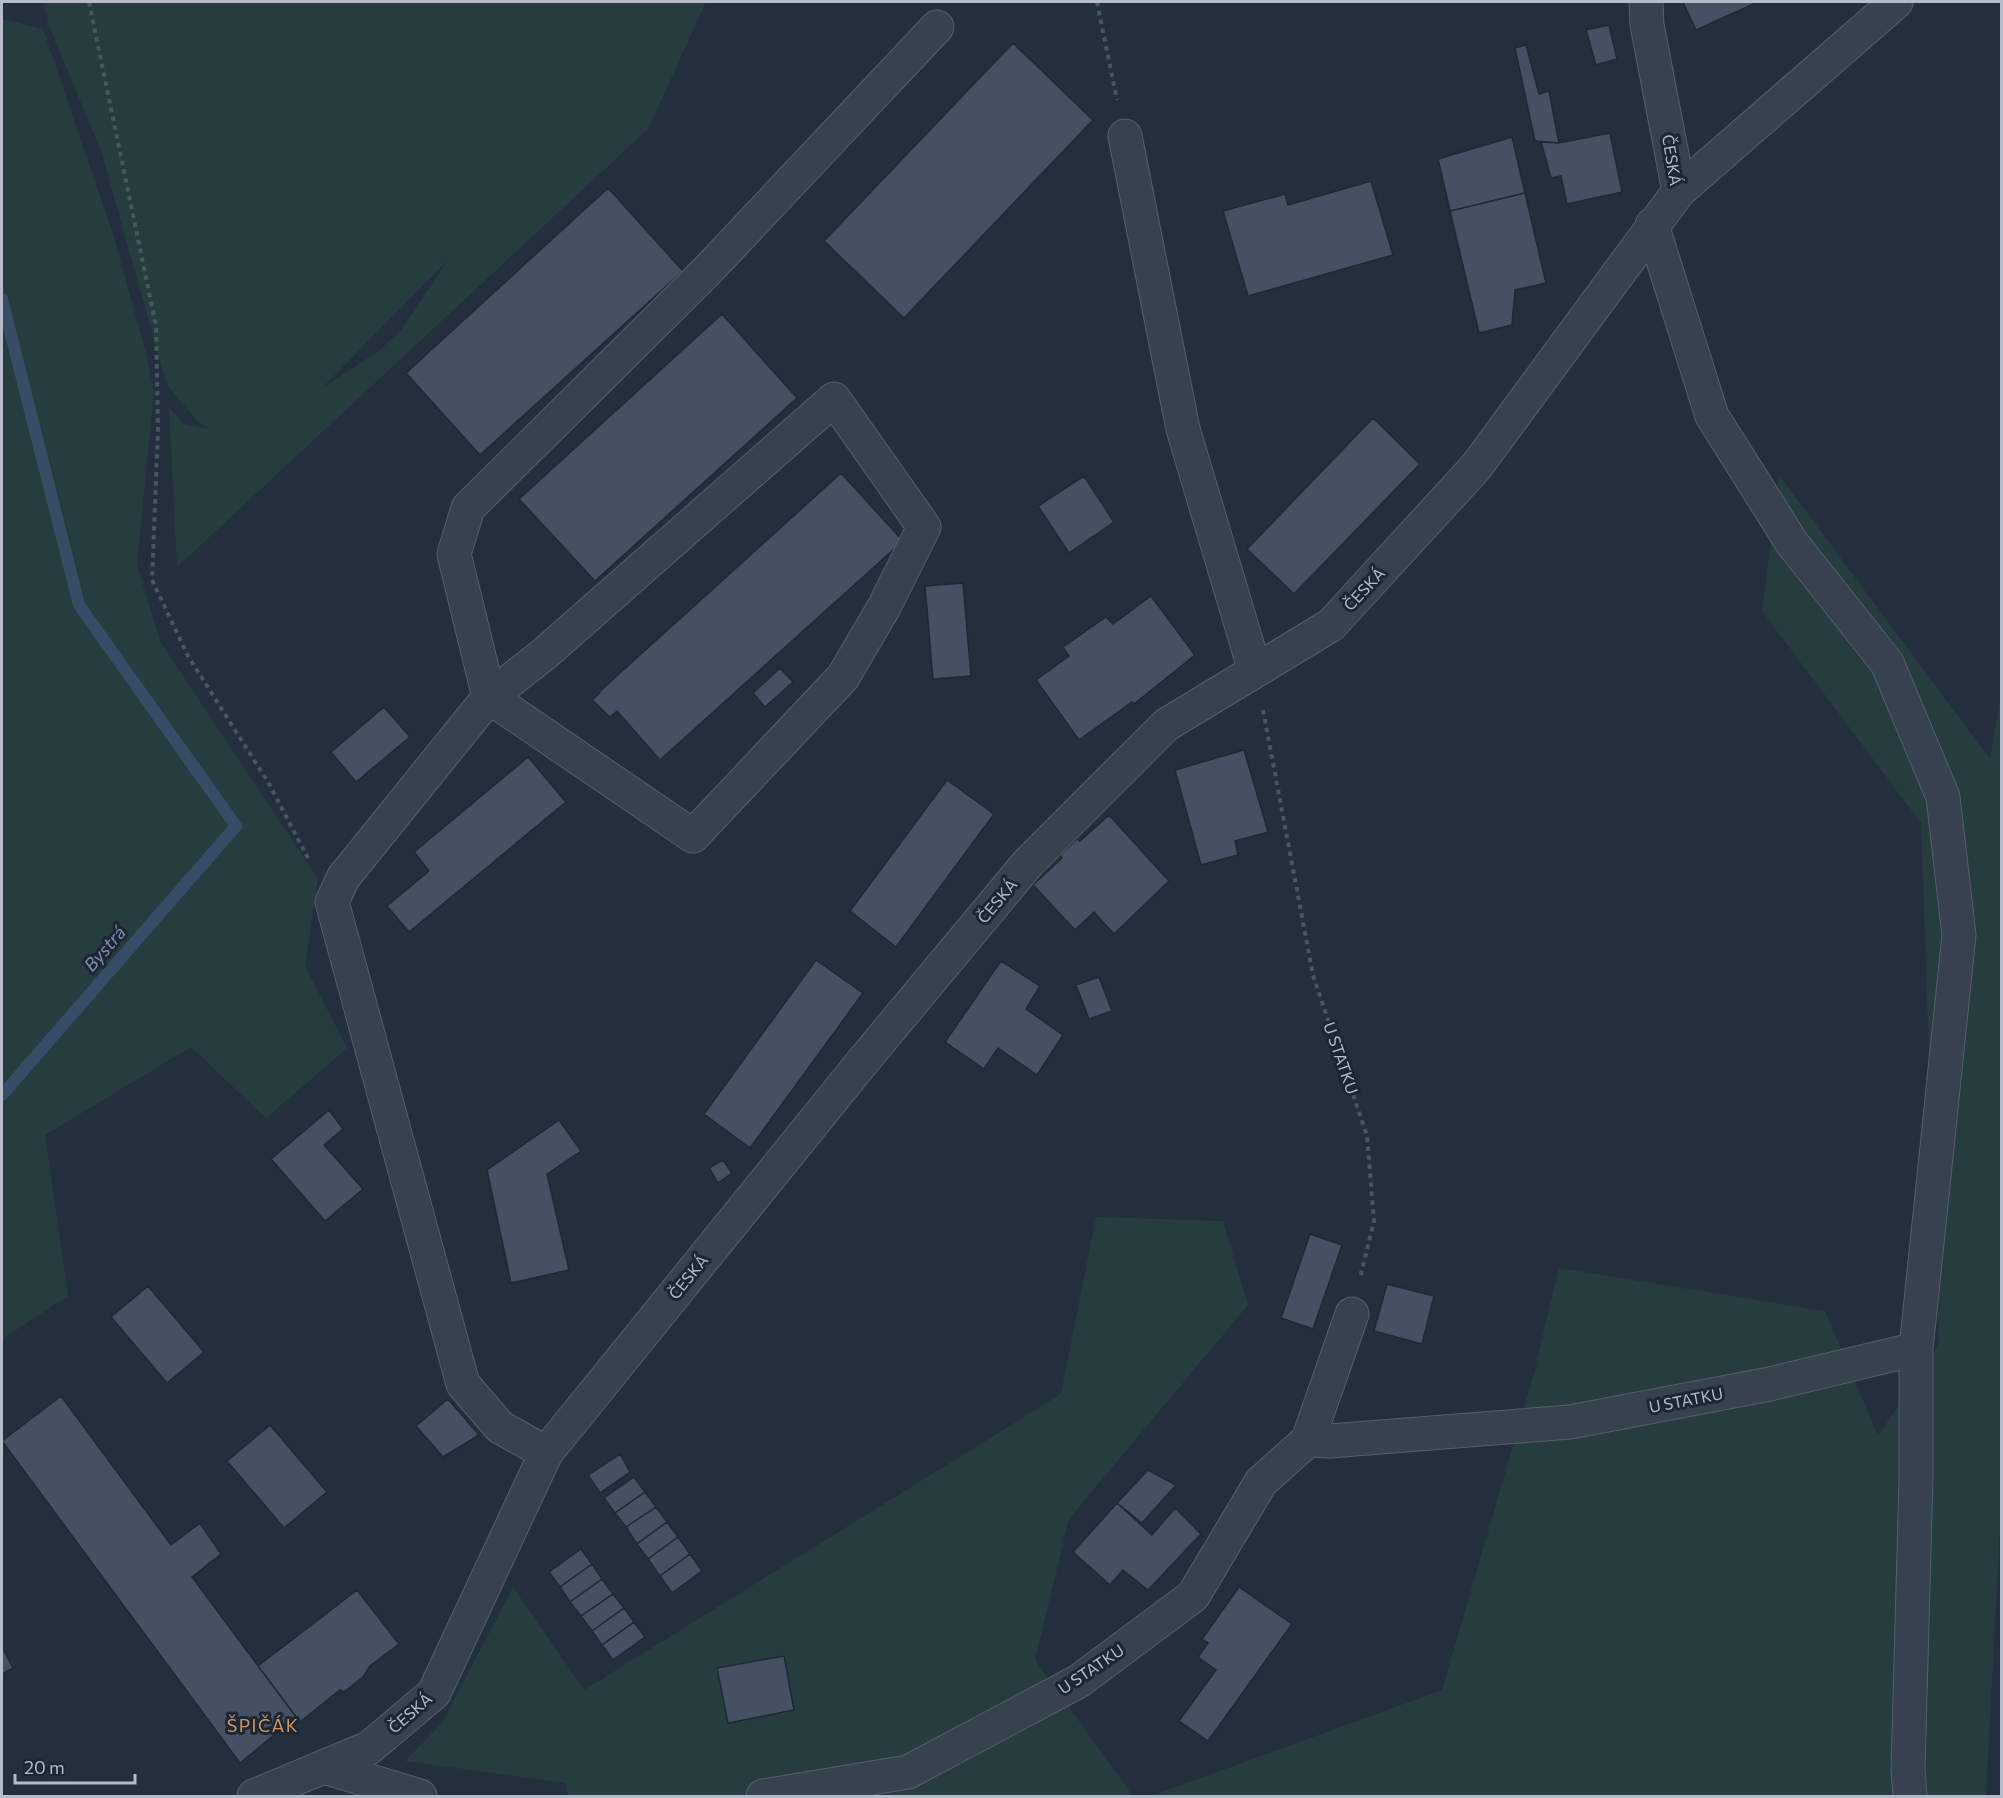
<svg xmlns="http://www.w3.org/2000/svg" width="2003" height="1798" viewBox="0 0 2003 1798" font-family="Commissioner,sans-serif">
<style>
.green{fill:#263c3f;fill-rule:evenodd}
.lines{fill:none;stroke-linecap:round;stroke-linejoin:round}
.stream{stroke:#394c67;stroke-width:12}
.building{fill:#455162;stroke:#1f2835;stroke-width:1.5}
.minor-casing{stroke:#565f6c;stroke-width:35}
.path{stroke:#44595c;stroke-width:4;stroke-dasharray:4.5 4.5;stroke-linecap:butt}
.minor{stroke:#38414e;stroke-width:33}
.labels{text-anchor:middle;stroke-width:6;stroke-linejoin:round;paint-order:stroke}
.street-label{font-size:16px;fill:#b4bcc9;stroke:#1d2633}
.water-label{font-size:18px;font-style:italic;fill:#7c92b1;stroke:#1d2633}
.neighbourhood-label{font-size:18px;letter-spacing:1.5px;fill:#d59563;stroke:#1d2633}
</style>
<rect width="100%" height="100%" fill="#242f3e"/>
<!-- green -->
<path class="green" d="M43,2H706L648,129L177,567L169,407L184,424L209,429L197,421L167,385L101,151L50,28ZM448,260L401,330L380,350L321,389Z
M2,19L43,29L113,234L145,349L154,391L137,565L160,641L318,879L305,966L347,1048L266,1118L191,1047L45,1135L68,1296L2,1339Z
M1779,475L1990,759L2001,694L2002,1491L1986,1796H1151L1442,1690L1533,1377L1559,1268L1825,1311L1878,1436L1939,1344L1921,823L1762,611Z
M1096,1217L1223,1221L1248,1305L1069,1519L1035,1660L1133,1796H568L566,1783L405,1761L442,1723L513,1587L584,1690L1061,1394Z"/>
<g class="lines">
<!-- stream -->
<path class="stream" d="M2,299L79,605L236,826L2,1095"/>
</g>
<!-- building -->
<path class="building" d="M1683,2H1758L1696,30Z
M1609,25L1617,59L1596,65L1586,30Z
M1013,43L1093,120L904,318L824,241Z
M1526,45L1539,94L1549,91L1559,143L1535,141L1515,48Z
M1610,133L1622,192L1567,204L1561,176L1551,178L1541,142L1559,143Z
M1512,137L1525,193L1450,211L1438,159Z
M1371,181L1393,255L1248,296L1223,211L1285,194L1288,205Z
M608,188L683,271L480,455L406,373Z
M1525,193L1546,283L1515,290L1512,325L1479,333L1450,211Z
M722,314L797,398L595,581L519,499Z
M1373,418L1420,464L1294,594L1247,549Z
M841,473L903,541L660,760L617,711L610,717L592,700L600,693L599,692Z
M1084,476L1114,522L1069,553L1038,506Z
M963,583L971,676L933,679L925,586Z
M1151,596L1195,655L1134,704L1132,702L1079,740L1036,680L1069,656L1063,647L1106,617L1113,624Z
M780,668L793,682L765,707L753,693Z
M384,707L410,737L356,782L331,752Z
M1244,750L1268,832L1235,841L1238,855L1201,865L1175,770Z
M528,757L566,802L409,932L387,906L429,871L414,852Z
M947,780L994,814L896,947L850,911Z
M1109,815L1169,881L1114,934L1094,912L1075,930L1033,885L1062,858L1060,855L1077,839L1080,841Z
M816,960L863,993L750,1148L704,1114Z
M1001,961L1040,986L1026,1009L1063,1035L1037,1075L998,1048L984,1069L945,1042Z
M1099,977L1112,1011L1089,1019L1076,985Z
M329,1110L343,1129L324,1145L363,1189L325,1221L271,1159Z
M559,1120L581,1151L547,1174L569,1270L511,1283L487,1170Z
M723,1160L732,1173L718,1183L709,1168Z
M1310,1234L1342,1245L1313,1329L1281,1318Z
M1387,1284L1434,1296L1422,1344L1374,1331Z
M148,1286L204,1352L167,1383L111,1317Z
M61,1396L171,1545L200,1523L221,1554L192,1577L296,1717L240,1763L2,1441Z
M448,1399L479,1435L443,1457L416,1426Z
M270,1425L327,1492L284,1528L227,1461Z
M620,1454L630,1472L600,1493L588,1475Z
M1148,1470L1176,1485L1142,1523L1117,1503Z
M634,1477L645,1492L615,1513L604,1498Z
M645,1492L656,1507L626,1527L615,1513Z
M1117,1503L1152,1535L1175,1508L1201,1534L1148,1590L1123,1570L1110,1585L1073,1552Z
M656,1507L667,1522L637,1544L626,1527Z
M667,1522L678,1537L648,1559L637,1544Z
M678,1537L690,1554L660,1576L648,1559Z
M581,1549L592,1564L560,1587L549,1572Z
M690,1554L702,1571L672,1593L660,1576Z
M592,1564L602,1579L570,1602L560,1587Z
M602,1579L613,1594L581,1616L570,1602Z
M1239,1587L1292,1624L1208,1741L1179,1721L1216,1670L1198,1657L1208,1643L1202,1639Z
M357,1590L399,1644L370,1666L363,1677L344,1692L340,1690L300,1722L258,1666Z
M613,1594L624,1608L592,1631L581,1616Z
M624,1608L634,1622L602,1645L592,1631Z
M634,1622L645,1637L613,1660L602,1645Z
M2,1647L13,1668L2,1674Z
M784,1656L794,1710L728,1723L717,1668Z"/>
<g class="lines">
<!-- minor casing -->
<g class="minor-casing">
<path id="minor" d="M1646,2L1647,25L1679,191
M1125,136L1183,429L1255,671
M1652,225L1712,416L1792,543L1887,663L1943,797L1959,935L1916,1349V1479L1908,1769L1910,1796
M834,399L924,527L884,607L843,677L693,836L489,697L543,655Z
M1308,1440L1330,1441L1570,1422L1770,1384L1916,1349
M546,1453L500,1427L463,1384L332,902L343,878L489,697L454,554L468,508L706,272L937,27
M324,1767L420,1796
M254,1796L369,1748L434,1693L546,1453L864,1060L1028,863L1166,725L1331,625L1476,467L1679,191L1896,2
M763,1796L908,1772L1079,1681L1193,1596L1261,1482L1308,1440L1352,1314"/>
</g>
<!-- path -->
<path class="path" d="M89,2L156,326L158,430L152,580L188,656L268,782L310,862
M1097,2L1117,100
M1263,710L1313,975L1367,1136L1374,1221L1360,1278"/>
<!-- minor -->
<use href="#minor" class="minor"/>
</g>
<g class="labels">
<!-- street labels -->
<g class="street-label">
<text transform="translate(1672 160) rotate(81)" y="6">ČESKÁ</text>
<text transform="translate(1364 589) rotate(-47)" y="6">ČESKÁ</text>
<text transform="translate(997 901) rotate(-50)" y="6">ČESKÁ</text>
<text transform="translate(1341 1058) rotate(71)" y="6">U STATKU</text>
<text transform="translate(688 1277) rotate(-51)" y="6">ČESKÁ</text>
<text transform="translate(1686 1400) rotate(-11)" y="6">U STATKU</text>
<text transform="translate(1091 1669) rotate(-34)" y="6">U STATKU</text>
<text transform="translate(410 1713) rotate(-41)" y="6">ČESKÁ</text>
</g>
<!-- water labels -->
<g class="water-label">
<text transform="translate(105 949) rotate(-49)" y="6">Bystrá</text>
</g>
<!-- neighbourhood labels -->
<g class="neighbourhood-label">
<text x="263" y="1732">ŠPIČÁK</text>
</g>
</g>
<!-- border -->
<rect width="2003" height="1798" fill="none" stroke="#b4bcc9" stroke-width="6"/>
<!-- scale -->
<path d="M15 1774v9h120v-9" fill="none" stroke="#b4bcc9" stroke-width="3"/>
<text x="24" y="1774" font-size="18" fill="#b4bcc9" stroke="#1d2633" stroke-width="4.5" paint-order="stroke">20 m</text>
</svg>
